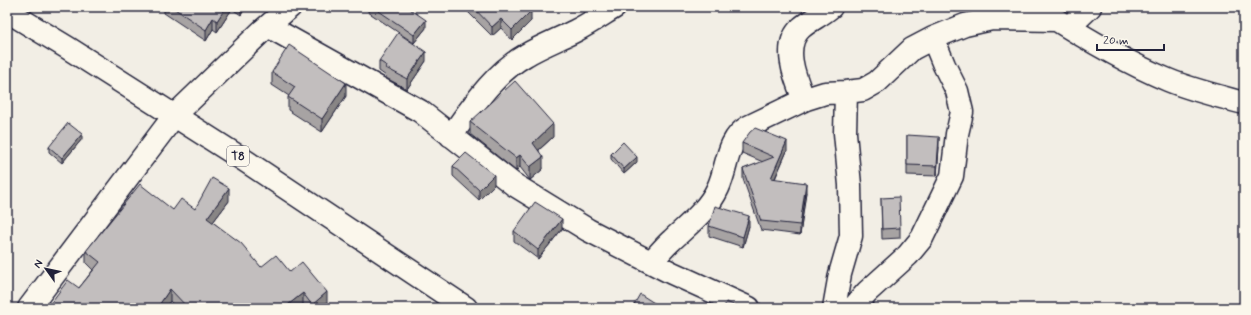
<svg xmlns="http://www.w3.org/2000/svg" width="1251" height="315" viewBox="0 0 1251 315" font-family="Mynerve,sans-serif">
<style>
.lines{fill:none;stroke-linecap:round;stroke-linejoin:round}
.minor-casing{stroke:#22223b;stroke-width:25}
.major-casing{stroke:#22223b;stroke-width:25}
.minor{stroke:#fbf7ec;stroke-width:22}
.major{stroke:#fbf7ec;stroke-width:22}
.wall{fill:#a7a3a3;stroke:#22223b}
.shaded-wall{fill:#888585;stroke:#22223b}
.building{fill:#c2bebe;stroke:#22223b}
.labels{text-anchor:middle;stroke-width:3.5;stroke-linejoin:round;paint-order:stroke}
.shield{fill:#fbf7ec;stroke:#636270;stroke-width:1}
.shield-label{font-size:12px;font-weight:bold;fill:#22223b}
</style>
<rect width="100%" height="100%" fill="#f2eee5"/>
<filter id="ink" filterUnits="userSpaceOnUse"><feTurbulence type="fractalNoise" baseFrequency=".025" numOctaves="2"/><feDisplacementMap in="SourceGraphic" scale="8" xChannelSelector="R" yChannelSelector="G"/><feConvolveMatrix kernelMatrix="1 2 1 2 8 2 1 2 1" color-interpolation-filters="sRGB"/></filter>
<g filter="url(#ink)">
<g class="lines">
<!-- minor casing -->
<g class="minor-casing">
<path id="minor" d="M1044,12C1083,37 1125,62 1168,80C1192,90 1218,96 1244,103
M268,26L420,111L513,184L588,230L672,273L749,308
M1069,27L1090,7
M804,100C796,80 781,46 801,28C810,20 822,15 831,7
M451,136C472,107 494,73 526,55C541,46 559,39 575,31C589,24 602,15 615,7
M651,262C658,255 664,247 672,240C689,224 708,210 718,188C728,167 726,140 748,127L806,99L825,93L846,92L863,90L877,82L912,49L933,38L965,25L992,19L1057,20
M29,308L174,116L263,30L290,7
M834,308L840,274L851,236L850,185L845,133L846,92
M853,308L867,292L908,255L922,238L952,176L957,134L962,112L957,91L944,65L933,38"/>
</g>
<!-- major casing -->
<g class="major-casing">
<path id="major" d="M7,11L68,48L244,160L466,308"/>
</g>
<!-- minor -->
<use href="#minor" class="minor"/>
<!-- major -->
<use href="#major" class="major"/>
</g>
<!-- wall -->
<path class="wall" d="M164,7H246L241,15L232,9L217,32L213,29L206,41L164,13Z
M368,7H407L426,28L414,43L368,12Z
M462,7H527L531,21L512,40L501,28L492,36L467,11Z
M379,61H426L407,89L386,78V76L379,71Z
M272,72L346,96L322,132L288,110V97L289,96L272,85Z
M470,122L553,137L539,150L543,169L530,180L520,167L516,171L470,134Z
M907,135L939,147L937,176L907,175Z
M82,139L62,163L49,152V147Z
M742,143L787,151L775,179L806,192L800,235L761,230L743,179V169L763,162L742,153Z
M611,154L637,162L624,174L611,159Z
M453,166L494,185L479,200L453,176Z
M881,198L900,228V238L882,239Z
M229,201L213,222L261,267L290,272L327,305L322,308H304L303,306L300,308H177L170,301L165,308H47L79,288L93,270L86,263V251L173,210L195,209Z
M709,226H749L743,247L709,236Z
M562,229L538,259L514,241V231Z"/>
<!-- shaded-wall -->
<path class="shaded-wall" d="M226,7H232V9L217,32V21Z
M241,7H246L241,15Z
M531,11V21L512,40V30Z
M213,18V29L206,41V30Z
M501,19V28L492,36V27Z
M426,20V28L414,43V35Z
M426,52V61L407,89V79Z
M346,83V96L322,132V119Z
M553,124V137L533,155V143Z
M82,134V139L62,163V158Z
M939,137V147L937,176V166Z
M787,141V151L771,187V178Z
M520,155V167L516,171V158Z
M543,157V169L530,180V167Z
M637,157V162L624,174V169Z
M494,175V185L479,200V190Z
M806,183V192L800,235V225Z
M229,188V201L207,230V218Z
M749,216V226L743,247V237Z
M562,219V229L538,259V250Z
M9,251V261L7,263V253Z
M170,289V301L165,308H157Z
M327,292V305L322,308H312V305Z
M303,293V306L300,308H284Z"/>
<!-- building -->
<path class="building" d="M172,7H226L217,21L213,18L206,30Z
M373,7H407L426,20L414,35Z
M473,7H527L531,11L512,30L501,19L492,27Z
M398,33L426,52L407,79L386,68L387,66L379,61Z
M289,45L346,83L322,119L288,97L295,87L272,72Z
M515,81L553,124L533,143L543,157L530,167L520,155L516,158L470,122Z
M68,123L82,134L62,158L49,147Z
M755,128L787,141L771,178L806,183L800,225L761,221L743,169L774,157L742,143L750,132Z
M907,135L939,137L937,166L907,165Z
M623,142L637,157L624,169L611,154Z
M466,153L494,175L479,190L453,166Z
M212,178L229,188L207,218L241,243L261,267L276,255L290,272L302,262L327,292L312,305L303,293L284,308H188L170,289L157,308H47L68,280L79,288L100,262L86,251L140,184L173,210L181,199L195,209Z
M899,197L900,228L882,229L881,198Z
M535,202L562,219L538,250L514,231Z
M715,206L749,216L743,237L709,226Z
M7,248L9,251L7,253Z
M640,294L662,308H632Z
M726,302L742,308H724Z"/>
</g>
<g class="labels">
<!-- shield labels -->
<rect class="shield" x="227" y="146" width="22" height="20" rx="3"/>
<g class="shield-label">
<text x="238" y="160">T8</text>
</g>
</g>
<!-- margin -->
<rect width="1251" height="315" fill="none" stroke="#fbf7ec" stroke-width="24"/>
<rect x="12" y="12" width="1227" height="291" fill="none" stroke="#22223b" stroke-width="1.5" filter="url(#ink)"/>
<!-- north arrow -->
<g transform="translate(46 269) rotate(303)" stroke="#fbf7ec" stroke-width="3" paint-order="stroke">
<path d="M0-3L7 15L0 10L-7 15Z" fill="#22223b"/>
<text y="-6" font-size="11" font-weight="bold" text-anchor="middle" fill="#22223b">N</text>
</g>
<!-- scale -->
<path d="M1097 44v6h67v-6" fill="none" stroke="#22223b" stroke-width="2"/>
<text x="1103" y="44" font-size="12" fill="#22223b" stroke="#fbf7ec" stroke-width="3" paint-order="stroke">20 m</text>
</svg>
